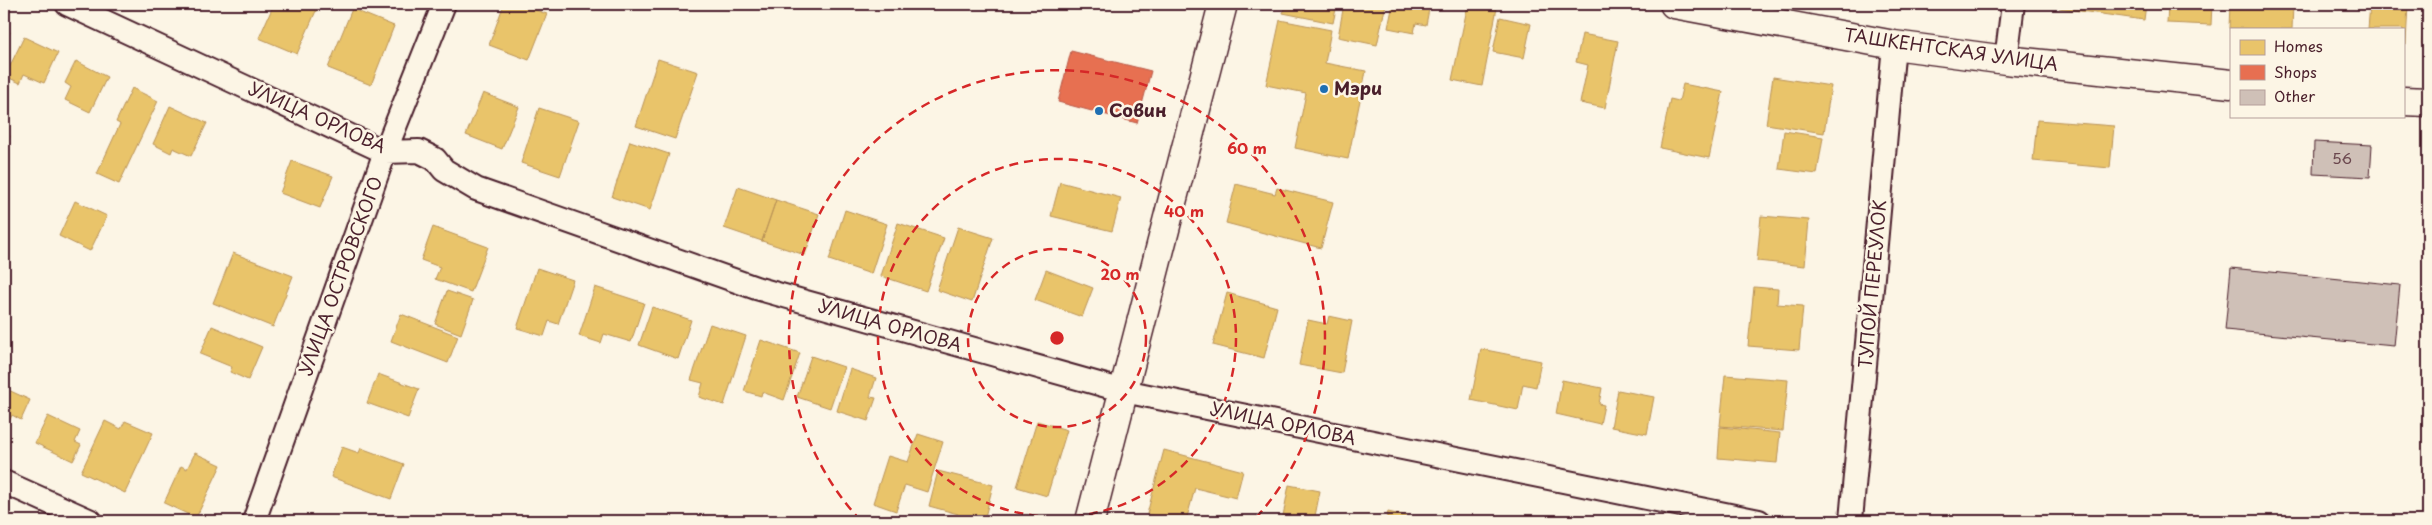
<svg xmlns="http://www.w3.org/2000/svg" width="2432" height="525" viewBox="0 0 2432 525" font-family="'Playpen Sans',sans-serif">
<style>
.homes{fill:#e9c46a;stroke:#b99257}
.shops{fill:#e76f51;stroke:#b85746}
.building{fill:#cfc0b7;stroke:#4a1f2b}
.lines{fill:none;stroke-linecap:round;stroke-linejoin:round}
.street-casing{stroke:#4a1f2b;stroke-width:26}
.secondary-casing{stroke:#4a1f2b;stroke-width:31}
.street{stroke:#fcf5e5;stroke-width:22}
.secondary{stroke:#fcf5e5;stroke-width:28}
.ring{fill:none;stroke:#d62828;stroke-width:2.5;stroke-dasharray:9 6}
.poi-dot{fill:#1f6fb2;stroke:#fcf5e5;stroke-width:2}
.labels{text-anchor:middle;stroke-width:5;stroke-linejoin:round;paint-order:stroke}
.number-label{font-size:15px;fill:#6b474e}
.street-label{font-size:18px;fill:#4a1f2b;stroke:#fcf5e5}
.poi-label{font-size:18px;font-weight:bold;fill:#4a1f2b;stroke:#fcf5e5;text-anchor:start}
.centre{fill:#d62828;stroke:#fcf5e5;stroke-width:2.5}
.ring-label{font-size:15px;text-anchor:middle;font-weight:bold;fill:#d62828;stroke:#fcf5e5;stroke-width:5;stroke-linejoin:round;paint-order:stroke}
</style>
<rect width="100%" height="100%" fill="#fcf5e5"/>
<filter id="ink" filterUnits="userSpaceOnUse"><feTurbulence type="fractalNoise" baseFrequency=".02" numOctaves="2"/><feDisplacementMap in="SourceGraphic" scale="10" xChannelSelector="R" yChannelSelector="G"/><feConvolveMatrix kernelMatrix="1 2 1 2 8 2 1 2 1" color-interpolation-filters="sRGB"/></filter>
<g filter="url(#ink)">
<!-- homes -->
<path class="homes" d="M274,4H319L297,54L259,38Z
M504,4H518L547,14L529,60L489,45Z
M1285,4H1337L1333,23L1283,13Z
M1344,4H1386L1377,45L1338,37Z
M1393,4H1430L1426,25L1416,23L1414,33L1388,28Z
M1468,4L1497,8L1482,86L1452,80Z
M2059,4H2146L2144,20L2059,8Z
M2168,4H2212L2211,25L2167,23Z
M2230,4H2293L2292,29L2229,28Z
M2370,4H2408L2406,44H2403V29H2368Z
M352,9L394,26L371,85L328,68Z
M2424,9H2428V44H2422Z
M1500,17L1531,24L1524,58L1493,52Z
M1280,20L1331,30L1325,63L1366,71L1348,159L1295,148L1306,93L1266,85Z
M4,29L10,32L4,45Z
M1582,34L1618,41L1605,108L1580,103L1588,65L1576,62Z
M24,37L58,53L44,83L24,74L20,83L5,76Z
M658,59L698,72L675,139L636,126Z
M76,61L107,77L90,112L65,100L71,87L65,83Z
M1773,77L1831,86L1824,133L1766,124Z
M1683,84L1723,92L1709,158L1660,148L1670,99L1679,101Z
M132,88L158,101L119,184L97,174L120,124L116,122Z
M483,93L519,107L502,149L466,135Z
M170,106L207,123L191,156L173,148L171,153L153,144Z
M539,108L579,121L560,176L521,163Z
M2037,120L2114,126L2110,168L2033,161Z
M1784,131L1823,137L1817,174L1779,169Z
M4,133L10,136L4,150Z
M630,141L669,154L650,210L612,197Z
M292,161L333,176L320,208L280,193Z
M1060,182L1121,198L1112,231L1051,216Z
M1236,184L1275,194L1277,188L1333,202L1321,248L1226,223Z
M738,187L776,200L762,241L724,228Z
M776,200L819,214L805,255L762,241Z
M75,201L107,216L90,251L59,236Z
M845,210L887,224L871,274L829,260Z
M1761,216L1809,220L1805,266L1757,261Z
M898,223L944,238L926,291L881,276Z
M433,227L488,247L471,292L435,279L440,267L421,260Z
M958,227L993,238L972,302L937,290Z
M233,253L293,276L273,327L213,303Z
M537,268L573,280L558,324L549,321L544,336L517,328Z
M1046,270L1093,288L1082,317L1035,300Z
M595,287L644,303L631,342L604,334L601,343L579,336Z
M1754,287L1778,289L1777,304L1803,306L1799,350L1748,346Z
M447,291L473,300L461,334L435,324Z
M1227,293L1277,307L1264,358L1213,345Z
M652,307L691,320L678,359L639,345Z
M401,314L458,336L448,363L391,341Z
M1329,316L1352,321L1342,373L1299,365L1308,320L1327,324Z
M710,324L746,336L724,405L699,397L703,383L691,380Z
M212,326L262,347L248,380L230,372L232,367L200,354Z
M761,340L800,353L784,400L762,392L761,396L744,391Z
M1481,349L1541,361L1536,387L1523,384L1518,410L1471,400Z
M811,356L844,367L830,408L797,397Z
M850,369L876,378L870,397L876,398L868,421L837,411Z
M378,374L419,389L408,418L367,403Z
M1725,375L1788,380L1783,431L1720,426Z
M1562,380L1602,388L1599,404L1604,405L1600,424L1556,414Z
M4,388L30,400L21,420L12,415L5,430Z
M1618,390L1654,397L1647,434L1611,427Z
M48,416L80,431L75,442L81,445L73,461L35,443Z
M105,421L121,429L125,421L153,433L125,493L81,472Z
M1037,421L1067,430L1047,496L1017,487Z
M1720,427L1780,433L1777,463L1718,458Z
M918,434L943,442L927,492L905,485L896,511L873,503L888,456L908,462Z
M342,447L359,453L361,448L404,464L391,499L331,477Z
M1164,450L1243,471L1236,498L1195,488L1186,521H1177L1147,514Z
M195,453L221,465L196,518L164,503L181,466L187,469Z
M938,471L993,485L984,521H956L958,514L929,506Z
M1289,485L1320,491L1314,521H1282Z
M1388,512L1424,520V521H1386Z"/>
<!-- shops -->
<path class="shops" d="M1071,51L1151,71L1137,123L1058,102Z"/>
<!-- building -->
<path class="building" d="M2314,142L2372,145L2370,177L2313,174Z
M2231,268L2400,285L2394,346L2225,330Z"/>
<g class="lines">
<!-- street casing -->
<g class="street-casing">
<path id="street" d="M67,4L385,152L419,151L435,159L444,170L476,189L756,288L1124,391L1759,521
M2006,60L2013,4
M4,482L91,521
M254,521L385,152L444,4
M1853,521L1851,520L1894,45"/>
</g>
<!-- secondary casing -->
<g class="secondary-casing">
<path id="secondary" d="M1674,4L1894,45L2006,60L2231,84
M2403,101L2428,102
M1090,521L1223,4"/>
</g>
<!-- street -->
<use href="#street" class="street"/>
<!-- secondary -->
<use href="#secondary" class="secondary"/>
</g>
</g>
<!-- distance rings -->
<g class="ring">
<circle cx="1057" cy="338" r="89"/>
<circle cx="1057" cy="338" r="179"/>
<path d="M861 521A268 268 0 1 1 1253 521"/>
</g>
<!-- markers -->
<g class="poi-dot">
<circle cx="1324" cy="89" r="5"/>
<circle cx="1099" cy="111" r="5"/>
</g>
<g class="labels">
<!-- number labels -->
<g class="number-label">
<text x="2342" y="164">56</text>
</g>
<!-- street labels -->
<g class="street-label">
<text transform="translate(1951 50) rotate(8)" y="6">ТАШКЕНТСКАЯ УЛИЦА</text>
<text transform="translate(317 118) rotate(24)" y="6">УЛИЦА ОРЛОВА</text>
<text transform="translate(341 276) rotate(-70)" y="6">УЛИЦА ОСТРОВСКОГО</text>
<text transform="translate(1873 284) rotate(-85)" y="6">ТУПОЙ ПЕРЕУЛОК</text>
<text transform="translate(890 326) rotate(16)" y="6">УЛИЦА ОРЛОВА</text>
<text transform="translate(1283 424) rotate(12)" y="6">УЛИЦА ОРЛОВА</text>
</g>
<!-- poi labels -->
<g class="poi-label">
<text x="1334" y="95">Мэри</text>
<text x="1109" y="117">Совин</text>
</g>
</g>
<circle cx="1057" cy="338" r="8" class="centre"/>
<g class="ring-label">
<text x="1247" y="154">60 m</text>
<text x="1184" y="217">40 m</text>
<text x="1120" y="280">20 m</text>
</g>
<!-- margin -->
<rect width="2432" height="525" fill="none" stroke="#fcf5e5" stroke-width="20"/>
<rect x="10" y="10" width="2412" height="505" fill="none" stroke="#4a1f2b" stroke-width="2" filter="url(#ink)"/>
<!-- legend -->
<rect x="2230" y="28" width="175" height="90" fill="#fcf5e5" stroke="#b59f9b"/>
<rect x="2240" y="40" width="25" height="15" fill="#e9c46a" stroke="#b59f9b"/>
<text x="2274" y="52" font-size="15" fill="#4a1f2b">Homes</text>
<rect x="2240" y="65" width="25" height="15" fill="#e76f51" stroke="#b59f9b"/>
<text x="2274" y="78" font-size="15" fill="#4a1f2b">Shops</text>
<rect x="2240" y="90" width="25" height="15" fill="#cfc0b7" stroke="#b59f9b"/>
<text x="2274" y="102" font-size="15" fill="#4a1f2b">Other</text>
</svg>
